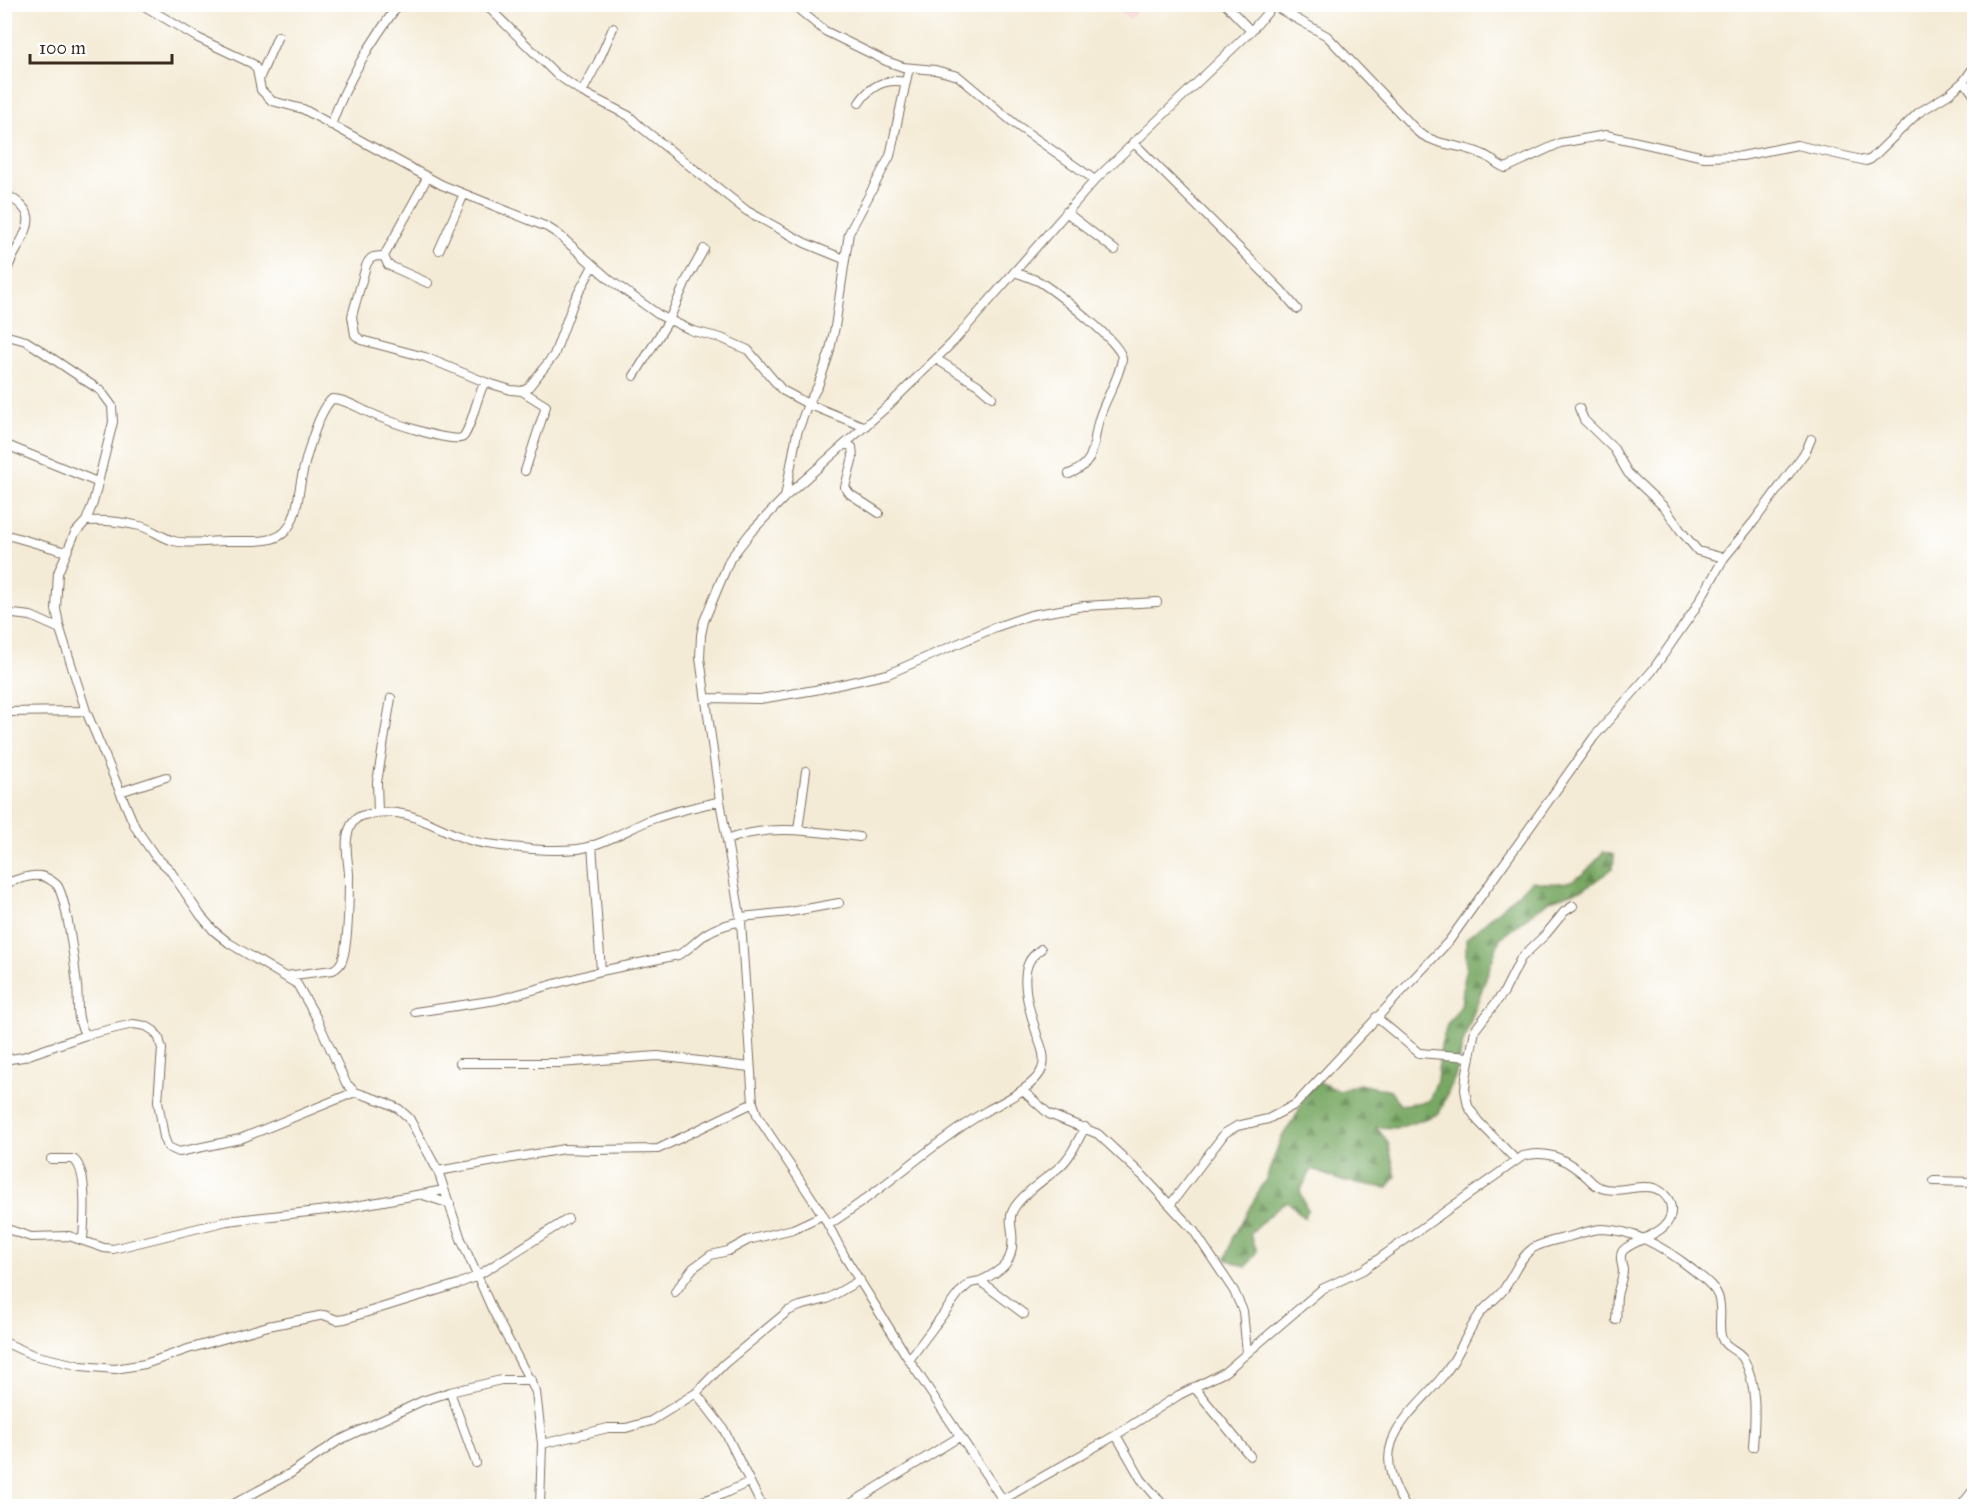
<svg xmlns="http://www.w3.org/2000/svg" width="1979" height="1511" viewBox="0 0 1979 1511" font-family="'IM FELL Great Primer',serif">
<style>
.built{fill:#f7d0cf}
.forest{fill:url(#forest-firs);stroke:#5a6940;stroke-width:1.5}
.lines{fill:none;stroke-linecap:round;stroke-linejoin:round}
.street-casing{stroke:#7c6e5e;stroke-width:10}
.street{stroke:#fff;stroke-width:8}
</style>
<defs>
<pattern id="forest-firs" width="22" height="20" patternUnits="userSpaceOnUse" patternTransform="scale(1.5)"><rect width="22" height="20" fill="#78a863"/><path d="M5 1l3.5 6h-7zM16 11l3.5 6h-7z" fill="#648951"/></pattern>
</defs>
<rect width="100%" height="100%" fill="#fff"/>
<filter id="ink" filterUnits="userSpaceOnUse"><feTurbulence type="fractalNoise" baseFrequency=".0167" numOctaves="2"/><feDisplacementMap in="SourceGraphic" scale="12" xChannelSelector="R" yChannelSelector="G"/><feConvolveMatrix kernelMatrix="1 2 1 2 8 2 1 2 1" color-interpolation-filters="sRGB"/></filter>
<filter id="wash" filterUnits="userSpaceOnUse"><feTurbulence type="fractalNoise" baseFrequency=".008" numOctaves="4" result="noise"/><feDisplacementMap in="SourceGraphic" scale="24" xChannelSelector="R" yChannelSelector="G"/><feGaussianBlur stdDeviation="1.35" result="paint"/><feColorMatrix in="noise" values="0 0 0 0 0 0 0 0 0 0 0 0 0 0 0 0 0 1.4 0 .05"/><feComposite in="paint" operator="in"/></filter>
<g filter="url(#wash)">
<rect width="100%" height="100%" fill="#f4ebd6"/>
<!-- built -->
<path class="built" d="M1111,5H1143L1131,19Z"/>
<!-- forest -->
<path class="forest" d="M1603,852L1614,855L1613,868L1584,889L1550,900L1500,938L1463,1043L1456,1074L1439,1114L1398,1128L1376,1127L1388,1142L1396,1177L1387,1188L1339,1180L1312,1169L1300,1191L1307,1210L1305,1218L1287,1201L1268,1216L1250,1234L1257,1251L1246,1267L1226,1259L1232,1239L1266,1179L1282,1136L1294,1120L1306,1094L1319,1082L1340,1091L1359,1084L1391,1091L1400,1105L1429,1101L1437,1080L1441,1046L1447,1025L1461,1006L1466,966V939L1532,881C1569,888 1581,881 1603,852Z"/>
</g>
<g filter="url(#ink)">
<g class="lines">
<!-- street casing -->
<g class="street-casing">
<path id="street" d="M141,4L198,38L253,64L257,70L261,90L272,101L303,109L442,185L547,227L558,234L610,280L659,315L693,331L721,338L748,350L782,390L808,404L865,427
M485,4L556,74L582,92L629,116L642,128L747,211L805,243L844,259
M792,4L825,31L886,61L903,67L935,70L958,76L1015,124L1095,180
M1225,4L1251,31
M1274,6L1327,36L1419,133C1440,147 1460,144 1482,154C1491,157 1497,166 1506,168L1560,143L1606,135L1704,157L1742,156L1797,145L1866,161L1871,159L1918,113L1949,94L1964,81L1974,67
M259,79L278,36
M1964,81L1974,95
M582,92L598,62L613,28
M859,103C870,86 886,78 905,82
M331,125C347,80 371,42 399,4
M1133,142L1281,290L1297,309
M427,178L384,256L388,265L428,283
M4,193C38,213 31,222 16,251C11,259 8,268 4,277
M1066,212L1115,250
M439,250L464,194
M384,256C374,256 370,256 366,266L352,316L355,335L361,340L425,357L485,382
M1014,272C1023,275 1032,278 1040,282C1054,291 1124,344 1122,359C1119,381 1103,401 1098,423C1092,448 1096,463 1069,474
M4,335L26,341L37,348L101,391L112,406L113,422L93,503L86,521L75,533L58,573L56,609L60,629L86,711L135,827L155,856L169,869L201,916L214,931L229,943L297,984L316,1017L346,1083L355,1092L385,1102L399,1109L409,1118L438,1171L461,1239L492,1309L536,1392L542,1444L540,1506
M936,359L978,385L992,397
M634,376L669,320L686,281L704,249
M522,391L546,406L525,471
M1579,408L1584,420L1614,449L1628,473L1665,508L1681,531L1698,551L1724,558
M4,444L97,482
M846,444L852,447L853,457L845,487L850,494L879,513
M785,497L797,433L808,404L818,386L829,354L835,327L849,233L890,156L909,68
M86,521C103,520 123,522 140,526C152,529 162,538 174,541C189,545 208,541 224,541C269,540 292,549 299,493C302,471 316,414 332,399C345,399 358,408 370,413C383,419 453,445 463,437C471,429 477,395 485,382L511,390L522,391L528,388L554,355L574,301L593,266
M4,534L66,552
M4,613L31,616L60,629
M706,698L760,699L815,690L888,674L996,627L1031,615L1084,606L1157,602
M4,712L86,711
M120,792L166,777
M378,812L377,782L391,698
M798,830L806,771
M727,840C769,823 816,832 859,837
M592,845L601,971
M4,884C17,880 32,873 45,877C49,879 54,882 57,885C67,899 75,966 77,986C79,1004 75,1019 86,1035
M741,917L790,912L839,903
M286,976L333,970C337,968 340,965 342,961C349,943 349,894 349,874C348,858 342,835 354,821C358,816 363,815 370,814C415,804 444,838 487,844C517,848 547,852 578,849C603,845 626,830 650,820C672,811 697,807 720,801
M415,1012L497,1000L601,971L678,955C691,949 698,938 709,932C719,926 730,924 741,921
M1376,1017L1419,1053L1470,1057
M4,1060L23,1057L86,1035L133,1024L146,1026L154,1031L159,1038L162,1049L158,1101L164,1137L168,1147L179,1152L240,1139L355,1092
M460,1063H559L658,1056L749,1067
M1022,1090L1049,1114L1098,1134L1144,1177L1194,1231L1234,1291L1243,1311L1247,1353
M51,1159H73C89,1169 84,1222 83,1240
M1516,1160L1478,1121L1468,1106L1465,1090L1466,1078L1475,1030L1504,992L1521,958L1546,934L1564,912L1573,906
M438,1171L564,1149L593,1150L658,1149L753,1103
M1934,1181L1974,1182
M423,1195L450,1204
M1170,1205L1225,1133L1237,1126L1268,1119L1296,1104L1449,941L1594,737L1652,671L1693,612L1724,558L1755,520L1806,451L1811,439
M828,1225C884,1190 931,1143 988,1110C1003,1102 1036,1086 1042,1069C1046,1059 1042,1048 1038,1038C1032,1018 1019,982 1029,962C1031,957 1036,953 1041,949
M4,1228L31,1237L69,1236L104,1248L113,1249L227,1221L345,1208L444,1190
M980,1281C1004,1270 1015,1261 1012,1232C1011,1224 1009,1217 1013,1210C1021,1195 1044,1180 1057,1169C1070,1159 1077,1142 1085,1127
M675,1292L693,1268L711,1255L728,1251L748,1240L793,1229L823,1215
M4,1342L33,1355L81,1366L115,1369L145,1364L188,1349L268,1326L324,1315L337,1320L345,1319L458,1284L477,1276L568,1219
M909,1360L959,1293L970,1283L980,1281L1024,1314
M1194,1387L1250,1456
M450,1392L476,1463
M696,1393L723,1428L762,1506
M1116,1435L1141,1479L1164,1506
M542,1444L608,1428H626L651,1421L696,1393L724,1364L788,1311L800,1306L827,1299L860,1280
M1002,1500L1116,1435L1179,1395L1225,1372L1322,1289L1363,1270L1523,1156C1547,1150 1562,1157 1582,1173C1588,1177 1592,1184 1599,1187C1616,1195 1639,1183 1654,1188C1661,1190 1668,1197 1670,1203C1679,1235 1631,1238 1622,1252C1619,1258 1622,1264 1623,1270C1623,1279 1618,1288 1617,1297C1616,1304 1617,1312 1616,1320
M230,1506L291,1473L338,1441L422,1401L450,1392L501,1380H531
M688,1506L723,1494L749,1482
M847,1506L959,1437
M1007,1506L909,1360L845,1257L823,1215L758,1117L753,1103L741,921L720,801L700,658L701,635L704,621L730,559L751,532L785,497L890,404L953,342L1095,180L1251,31L1275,4
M1405,1506C1394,1487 1384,1464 1392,1442C1401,1417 1426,1397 1442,1377C1458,1359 1465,1335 1479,1315C1486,1305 1497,1299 1504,1289C1514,1275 1519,1258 1533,1248C1543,1242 1556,1240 1568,1237C1579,1234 1591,1229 1603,1229C1636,1230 1668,1250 1693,1270C1701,1277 1714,1285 1718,1296C1723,1309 1718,1323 1721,1336C1724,1348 1737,1349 1743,1358C1758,1383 1755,1420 1753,1447
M1961,1506L1974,1489"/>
</g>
<!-- street -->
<use href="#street" class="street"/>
</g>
</g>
<!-- margin -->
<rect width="1979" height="1511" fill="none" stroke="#fff" stroke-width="24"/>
<!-- scale -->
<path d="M30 54v9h142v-9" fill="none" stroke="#3b2a1e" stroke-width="3"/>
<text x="39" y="54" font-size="18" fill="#3b2a1e" stroke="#ffffff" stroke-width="4.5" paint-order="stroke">100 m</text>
</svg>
